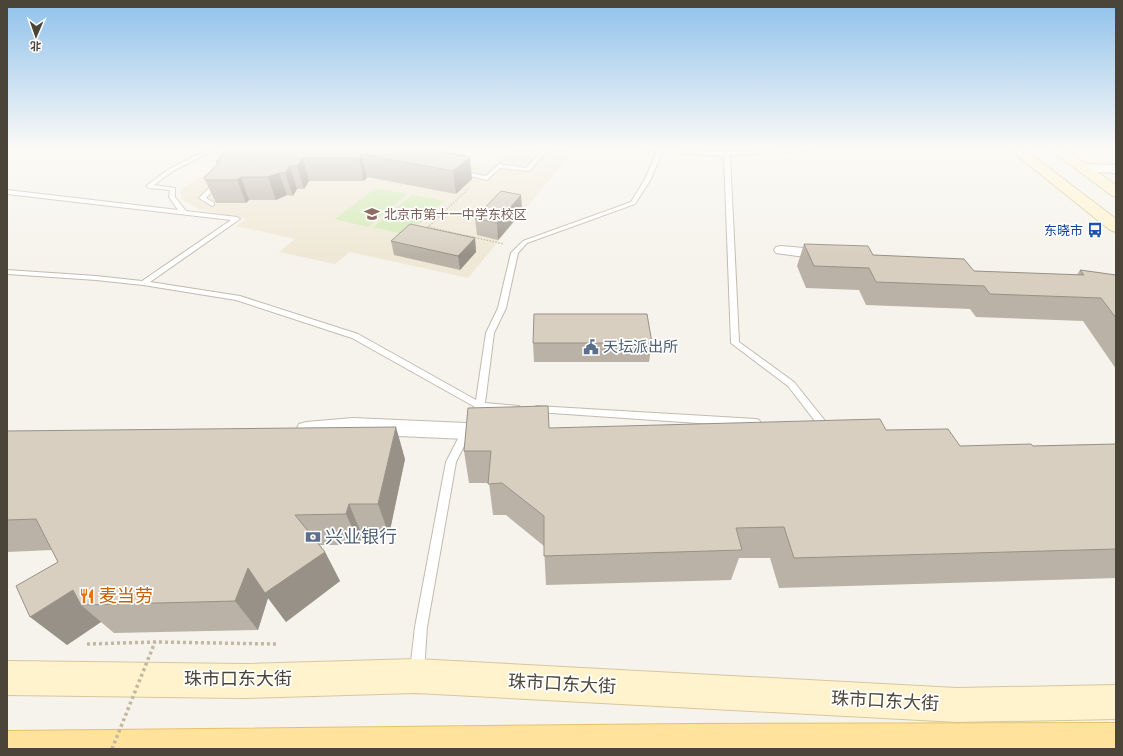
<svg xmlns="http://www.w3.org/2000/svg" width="1123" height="756" viewBox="0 0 1123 756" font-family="'Space Grotesk','Noto Sans SC',sans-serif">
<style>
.education{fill:#efe8d6}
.green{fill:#d2eab5}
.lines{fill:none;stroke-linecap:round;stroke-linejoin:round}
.lane-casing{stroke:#c2bbae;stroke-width:2}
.street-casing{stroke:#c2bbae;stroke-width:2}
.secondary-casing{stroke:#d6c79b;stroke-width:2}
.primary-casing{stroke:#e6c16a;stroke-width:2}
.path-far1{stroke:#c4b79f;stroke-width:1.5;stroke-dasharray:1.5 1.5;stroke-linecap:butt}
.path{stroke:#c4b79f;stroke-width:3.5;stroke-dasharray:3 3;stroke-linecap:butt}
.lane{fill:#fff;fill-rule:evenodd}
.street{fill:#fff;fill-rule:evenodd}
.secondary{fill:#fff3cd;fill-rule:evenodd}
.primary{fill:#ffe39c;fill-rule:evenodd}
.path-bridge{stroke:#c4b79f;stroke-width:3.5;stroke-dasharray:3 3;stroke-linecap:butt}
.wall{fill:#bab2a6}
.shaded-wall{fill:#979187}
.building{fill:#d8cfc1;stroke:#979187}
.labels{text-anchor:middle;stroke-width:3.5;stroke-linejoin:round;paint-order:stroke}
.far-education-label{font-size:13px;fill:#785e54;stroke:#fff;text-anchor:start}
.far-transit-label{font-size:13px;fill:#164399;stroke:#fff;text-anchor:end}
.service-label{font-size:15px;fill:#4e5e75;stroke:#fff;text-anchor:start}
.near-service-label{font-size:18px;fill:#4e5e75;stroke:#fff;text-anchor:start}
.near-food-label{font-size:18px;fill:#c56008;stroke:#fff;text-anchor:start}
.near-street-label{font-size:18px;fill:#4b4439;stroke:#fff}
</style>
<rect width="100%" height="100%" fill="#f6f3ec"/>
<!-- education -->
<path class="education" d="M248,149H387L491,168L511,149H575L468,278L350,252L335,264L279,252L295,239L236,226L246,219L198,209L181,199V189Z"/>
<!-- green -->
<path class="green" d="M376,188L407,194L368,227L335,219Z
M412,195L444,201L407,235L373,227Z"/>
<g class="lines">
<!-- lane casing -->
<g class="lane-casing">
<path id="lane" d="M209,149H216L173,171L154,185L175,188V197L186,211L237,217L240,219L150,282L240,296L358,334L476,400L486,333L498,308L511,253L523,241L631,202L645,179L657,151H646L643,149C671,149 699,152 727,152C755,152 783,149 811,149L808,151L730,155L739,342L794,382L830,427L828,430H819L817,427L818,425L788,386L731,343L724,156L662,152L651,179L635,204L527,243L518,253L506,308L494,333L485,403L519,406L521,408L519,410L516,411L483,410L481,412H475L473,410L475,407L352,338L236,300L143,285L96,280L7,274V270L96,276L142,281L231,220L7,194V190L178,210L169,197L170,190L149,188L146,186L169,169Z
M543,149H549L529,171L500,168L487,180L458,173L461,171L486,176L499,164L526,168Z
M217,180L220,182L206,198L214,203V205L212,206L199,198Z
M537,406L756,419L759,420L761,423L759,426L756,427L537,412L534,411L532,409L534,407Z
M468,424L471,425L473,428L456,462L427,627L424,671L422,676L417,678L412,676L410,671L415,627L446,462L465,425Z"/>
</g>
<!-- street casing -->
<g class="street-casing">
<path id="street" d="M1083,164L1116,165V173L1079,171L1077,168L1079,165Z
M781,246L826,250L831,252L834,255L831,258L826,260L776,253L774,250L776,247Z
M353,418L466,423L473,425L476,431L473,437L466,439L353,434L306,438L299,436L296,430L299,424L306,422Z"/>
</g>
<!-- secondary casing -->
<g class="secondary-casing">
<path id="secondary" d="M1009,149H1024L1116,219V232L1110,230Z
M1049,149H1065L1116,185V197L1111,195Z
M416,659L957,688L1116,685V719L957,722L416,693L244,698L7,695V661L244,664Z"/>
</g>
<!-- primary casing -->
<g class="primary-casing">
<path id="primary" d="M1116,723V749H7V731L690,724Z"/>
</g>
<!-- path-far1 -->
<path class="path-far1" d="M428,227L504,244
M425,230L469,188"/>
<!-- path -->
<path class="path" d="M87,644L155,642L276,644"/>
<!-- lane -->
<use href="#lane" class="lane"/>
<!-- street -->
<use href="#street" class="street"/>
<!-- secondary -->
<use href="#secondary" class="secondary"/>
<!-- primary -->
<use href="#primary" class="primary"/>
<!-- path-bridge -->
<path class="path-bridge" d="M112,749L155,642"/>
</g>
<!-- wall -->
<path class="wall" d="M423,149L472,179L456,194L367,177L364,181H309L304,189H297L293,196L287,195L276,200H249L246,203H216L204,178L217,165L216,161Z
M521,195L522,212L498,240L477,235L475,218Z
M475,238L476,252L460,270L394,255L391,241Z
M804,244L974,271L1077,275L1080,270L1116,275V369L1083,321L976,317L970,309L866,305L859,290L806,288L797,266Z
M533,343H652L649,362H534Z
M549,428L886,430L960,446H1033L1116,444V578L779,588L770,558H739L731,580L546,585L544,546L506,515H493L489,483H469L464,451Z
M7,431L405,459L389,535H362L360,545H319L325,552L340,581L286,622L268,598L258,630L114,633L101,622L67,645L58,562L52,550L7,552Z"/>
<!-- shaded-wall -->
<path class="shaded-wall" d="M361,154L367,177L364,181L359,158Z
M470,157L472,179L456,194L453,171Z
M303,158L309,181L304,189L297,166Z
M290,166L297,189L293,196L285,173Z
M279,173L287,195L276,200L268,177Z
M241,177L249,200L246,203L237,180Z
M521,195L522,212L498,240L497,223Z
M475,238L476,252L460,270L458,256Z
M396,427L405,459L389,535L378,504Z
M349,504L362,535L360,545L346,514Z
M325,552L340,581L286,622L268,598L258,630L235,601L248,568Z
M73,590L81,605L101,622L67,645L30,617Z"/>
<!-- building -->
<path class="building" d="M228,149H423L470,157L453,171L361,154L359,158H303L297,166H290L285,173H279L268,177H241L237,180H206L204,178L220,161H216Z
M501,191L521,195L497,223L475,218Z
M410,224L475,238L458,256L391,241Z
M804,244L868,246L873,255L964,259L974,271L1084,275L1080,270L1116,275V318L1101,298L990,294L984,286L876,282L869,268L814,266Z
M534,314H647L652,343H533Z
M548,406L549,428L880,419L886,430L948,429L960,446L1031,444L1033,446L1116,444V549L794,558L784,527L736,528L742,550L544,556V516L502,483L488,484L491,451H464L468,408Z
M396,427L378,504H349L346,514L295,515L325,552L265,593L248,568L235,601L81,605L73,590L30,617L16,586L58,562L36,519L7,520V431Z"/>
<!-- sky -->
<linearGradient id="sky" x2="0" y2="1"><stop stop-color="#8fc1ec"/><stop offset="0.58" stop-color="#fbfaf6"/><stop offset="1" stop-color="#fbfaf6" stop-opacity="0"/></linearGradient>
<rect width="1123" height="255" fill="url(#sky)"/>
<!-- icons -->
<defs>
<g id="school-bare" transform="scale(1.2)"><path d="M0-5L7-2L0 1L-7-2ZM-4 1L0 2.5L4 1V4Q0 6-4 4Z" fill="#8d6e63" stroke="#fff" stroke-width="2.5" paint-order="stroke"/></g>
<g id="bus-bare" transform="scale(1.2)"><path d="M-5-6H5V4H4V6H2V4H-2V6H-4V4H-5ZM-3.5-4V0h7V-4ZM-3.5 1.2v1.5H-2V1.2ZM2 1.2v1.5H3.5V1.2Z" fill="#1a4fb4" stroke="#fff" stroke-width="2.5" paint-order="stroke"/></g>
<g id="civic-bare" transform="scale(1.2)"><path d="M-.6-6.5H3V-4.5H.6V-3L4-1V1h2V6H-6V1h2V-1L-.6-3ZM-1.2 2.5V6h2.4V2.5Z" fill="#5c6f8a" stroke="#fff" stroke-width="2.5" paint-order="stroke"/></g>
<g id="bank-bare" transform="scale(1.2)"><path d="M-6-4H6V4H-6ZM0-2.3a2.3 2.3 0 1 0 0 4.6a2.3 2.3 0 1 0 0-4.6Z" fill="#5c6f8a" stroke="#fff" stroke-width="2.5" paint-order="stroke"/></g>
<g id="restaurant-bare" transform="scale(1.2)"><path d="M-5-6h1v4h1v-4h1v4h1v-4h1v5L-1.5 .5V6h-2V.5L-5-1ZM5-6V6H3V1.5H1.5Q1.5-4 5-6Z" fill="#e8710a" stroke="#fff" stroke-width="2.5" paint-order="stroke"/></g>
</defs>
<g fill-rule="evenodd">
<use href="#school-bare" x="372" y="214"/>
<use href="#bus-bare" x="1095" y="230"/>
<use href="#civic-bare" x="591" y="347"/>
<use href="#bank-bare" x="313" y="537"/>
<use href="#restaurant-bare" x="87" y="596"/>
</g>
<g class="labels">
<!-- far-education labels -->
<g class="far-education-label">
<text x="384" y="219">北京市第十一中学东校区</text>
</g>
<!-- far-transit labels -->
<g class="far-transit-label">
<text x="1083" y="235">东晓市</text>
</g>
<!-- service labels -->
<g class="service-label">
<text x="603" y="352">天坛派出所</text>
</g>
<!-- near-service labels -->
<g class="near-service-label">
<text x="325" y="543">兴业银行</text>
</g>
<!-- near-food labels -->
<g class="near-food-label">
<text x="99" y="602">麦当劳</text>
</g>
<!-- near-street labels -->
<g class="near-street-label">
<text x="238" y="685">珠市口东大街</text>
<text transform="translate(562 684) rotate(3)" y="6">珠市口东大街</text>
<text transform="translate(885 701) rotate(3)" y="6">珠市口东大街</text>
</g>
</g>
<!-- border -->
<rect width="1123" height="756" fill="none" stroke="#4b4439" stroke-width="16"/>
<!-- north arrow -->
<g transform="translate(36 36) rotate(182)" stroke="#ffffff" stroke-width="3" paint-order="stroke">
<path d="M0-3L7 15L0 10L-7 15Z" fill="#4b4439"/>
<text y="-6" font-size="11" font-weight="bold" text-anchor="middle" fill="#4b4439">北</text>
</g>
</svg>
